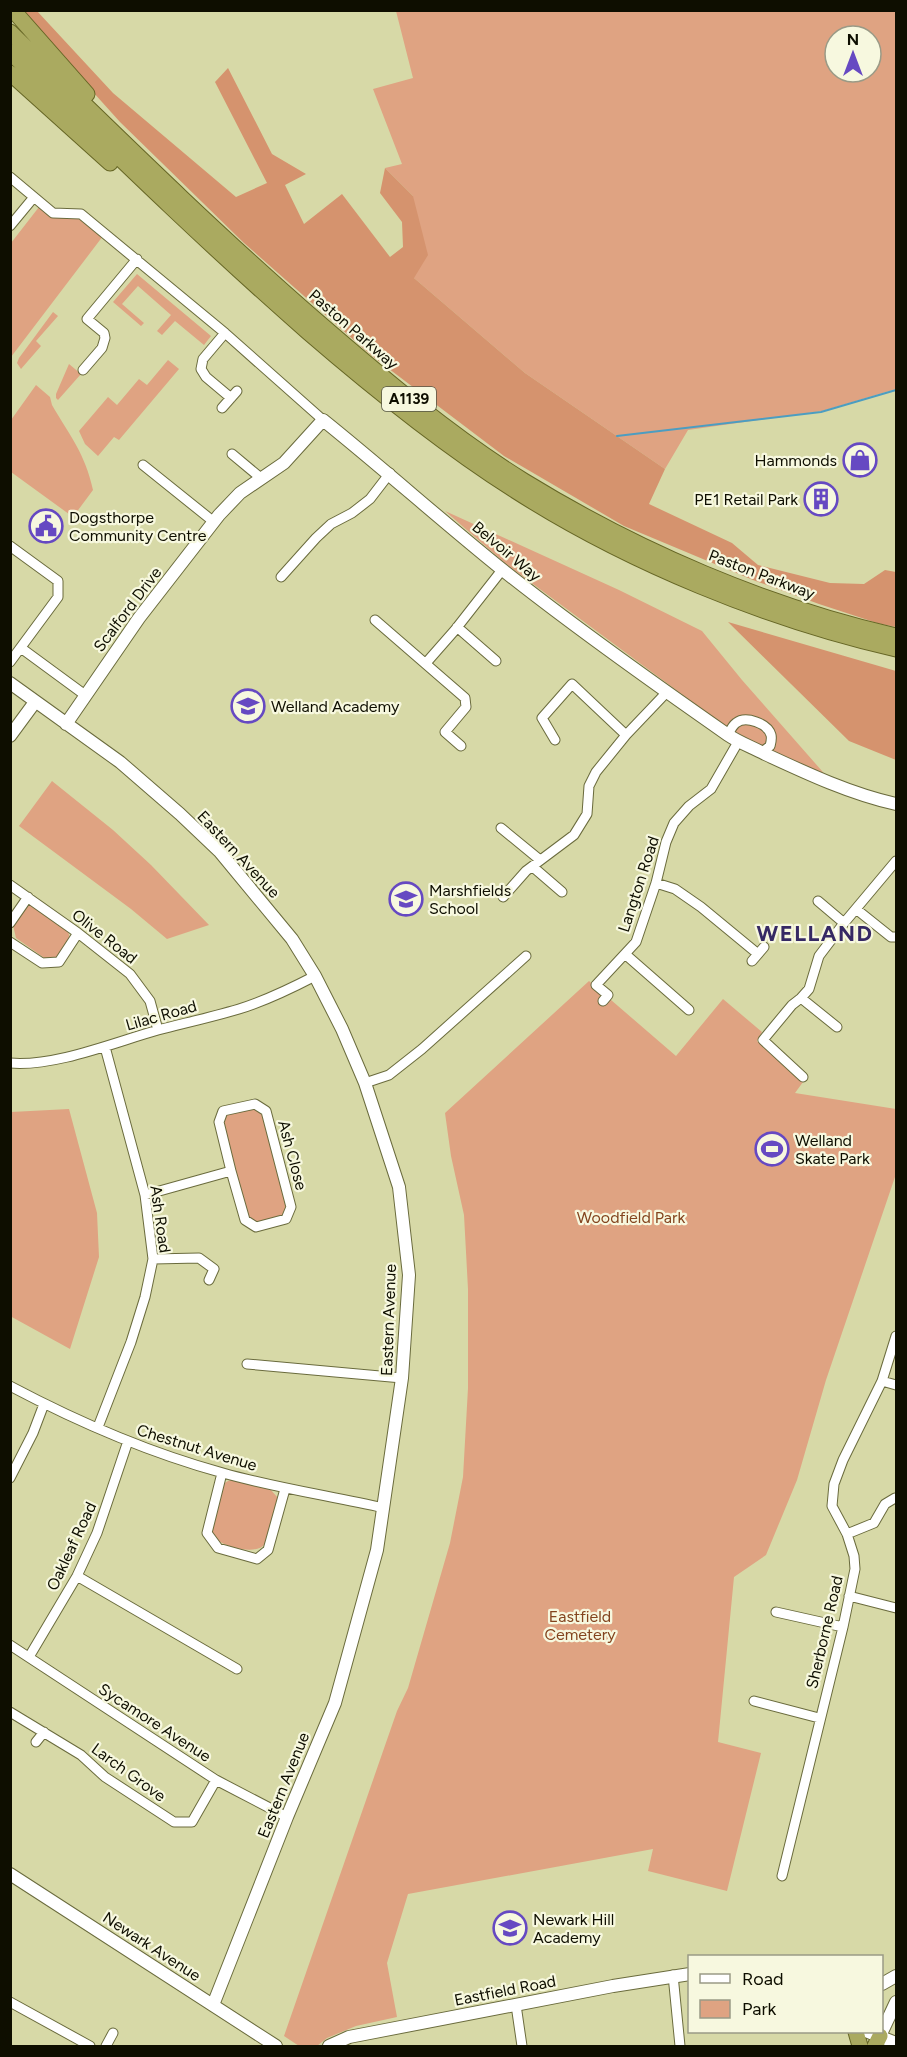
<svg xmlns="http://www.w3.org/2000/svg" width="907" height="2057" viewBox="0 0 907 2057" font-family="Figtree,sans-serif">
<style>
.green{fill:#dfa382;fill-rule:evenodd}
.forest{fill:#d5936e}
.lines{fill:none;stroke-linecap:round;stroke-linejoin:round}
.stream{stroke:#4c9dc1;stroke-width:2}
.minor-casing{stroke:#6a6b3d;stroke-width:11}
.tertiary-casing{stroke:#6a6b3d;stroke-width:14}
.trunk-casing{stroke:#666625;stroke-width:17}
.minor{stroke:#fff;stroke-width:9}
.tertiary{stroke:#fff;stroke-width:12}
.trunk{stroke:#aaaa60;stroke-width:15}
.labels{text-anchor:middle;stroke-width:4.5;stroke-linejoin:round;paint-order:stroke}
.shield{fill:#f7f8df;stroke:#545443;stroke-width:1.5}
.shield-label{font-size:15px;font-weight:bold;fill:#0e0e00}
.street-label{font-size:16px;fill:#0e0e00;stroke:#f7f8df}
.poi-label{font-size:16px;fill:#0e0e00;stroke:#f7f8df;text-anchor:start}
.park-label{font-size:16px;fill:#83441e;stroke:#f7f8df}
.district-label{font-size:22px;font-weight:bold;letter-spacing:1.5px;fill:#362964;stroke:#f7f8df}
</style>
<rect width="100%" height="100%" fill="#d7d9a7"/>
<!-- green -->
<path class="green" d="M396,11H896V389L822,411L688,430L665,469L525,373L414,278L413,196L385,168L402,164L373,89L413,78ZM835,36H871V72H835Z
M39,207L50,216L79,217L103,236L11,357V243Z
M137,274L211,336L204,345L175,321L162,335L157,331L171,315L138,286L122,304L144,323L141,326L113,302Z
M53,312L58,316L36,341L41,346L21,369L17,363L19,358Z
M168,360L179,369L119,440L114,437L98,456L85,444L79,431L108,397L117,405L139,379L147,385Z
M69,364L81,374L58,400L56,398V394Z
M36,385L50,397L52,405C70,436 85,453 93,490L73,517L11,472V420Z
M445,511L619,590L702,631L742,680L829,779L771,753L722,724L506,564Z
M52,781L113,830L151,865L209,925L167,939L131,909L19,826Z
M33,905L67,927L70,939L56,959L48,960L43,957L16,938L13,925L26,906Z
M589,981L676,1056L723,999L762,1032L757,1041L803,1082L795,1093L896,1109V1174L826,1380L797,1480L766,1555L734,1577L718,1742L761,1753L727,1891L648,1871L653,1849L408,1894L387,1963L397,2017L356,2026L327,2038L317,2046H299L284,2036L397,1711L408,1688L450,1543L463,1477L468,1388V1289L464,1215L451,1156L445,1113Z
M254,1107L263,1113L288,1207L283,1216L255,1223L247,1218L222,1122L225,1113Z
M69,1109L97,1213L99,1257L70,1349L10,1316L11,1112Z
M235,1479L270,1489L278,1498L265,1544C257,1555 229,1548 219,1541C214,1538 213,1534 212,1528L223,1484L228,1481Z"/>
<!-- forest -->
<path class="forest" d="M20,11H37L113,93L236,197L267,183L215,82L228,68L272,154L306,174L285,185L304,224L342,194L390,257L403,247L402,222L380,193L385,168L413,196L428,255L414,278L525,373L665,469L649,504L732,543L758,565L830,583L864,584L885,570L896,572V627L877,623L819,604L753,580L624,526L504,456L372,356L244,243L120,122Z
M728,622L896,671V760L849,741Z"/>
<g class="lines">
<!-- stream -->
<path class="stream" d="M617,436L821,412L896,390"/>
<!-- minor casing -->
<g class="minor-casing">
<path id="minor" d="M10,177L53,213L81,214L225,333L323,420
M10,226L34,197
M225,333L203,359L201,369L206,377L231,398
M83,370L102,348L105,338L104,333L87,319L137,259
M222,408L237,391
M232,454L262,479
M143,465L214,522
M10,546L58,581V597L10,662
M281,577L316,538L331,524L352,513L370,499L390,473
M375,620L465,698L466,707L445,732L461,746
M457,627L496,661
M21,648L85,695
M426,663L455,630L502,570
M728,735C730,731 732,726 736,723C746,715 768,724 771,735C772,739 771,742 770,746L762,752
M555,740L542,718L572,684L626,735
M501,828L540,860
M533,867L562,892
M656,883L675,889L701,907L758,954
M10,885L78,933L130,974L150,1001L158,1030
M503,897L526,871L574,835L587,814L589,786L596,772L626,735L666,693
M818,901L844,923
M856,909L891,937H896
M10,923L28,897
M10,942L42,963L59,962L78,933
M625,954L689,1010
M752,961L764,947
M801,998L837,1027
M603,1001L608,995L596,985L636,942L656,883L666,842L674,823L689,806L711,789L738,742
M10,1063C55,1067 115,1042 158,1030C185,1023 212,1017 239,1009C265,1001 290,989 315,976
M803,1077L763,1040L792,1005L801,998L809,989L819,956L844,923L896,861
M365,1083L389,1075L422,1049L526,956
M145,1195L231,1171L219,1122L223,1111L255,1104L266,1111L291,1207L286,1219L256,1227L245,1220L231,1171
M153,1259L199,1258L214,1269L209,1280
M247,1364L402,1378
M882,1381L896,1385
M10,1386C78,1422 150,1453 223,1473C276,1488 331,1496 384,1508
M98,1427L131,1342L145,1297L153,1259L145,1195L105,1047
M222,1473L207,1533L218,1548L257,1559L268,1550L285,1489
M10,1478L33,1433L44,1404
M847,1534L874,1523L885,1504L895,1498
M77,1576L237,1669
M849,1596L896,1608
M776,1612L843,1627
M10,1645L216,1780L287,1817
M29,1657L77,1576L97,1533L128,1441
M754,1701L819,1718
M10,1712L81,1755L105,1777L174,1822H192L216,1780
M36,1742L44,1732
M782,1876L843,1627L855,1569L854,1556L847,1534L832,1506L834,1484L843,1460L882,1381L896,1336
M673,1975L680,2046
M10,2002L90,2046
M516,2005L522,2046
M106,2046L113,2033"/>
</g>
<!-- tertiary casing -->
<g class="tertiary-casing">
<path id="tertiary" d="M10,683L120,762L180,814L220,852L292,939L315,976L342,1029L365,1083L399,1187L409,1275L402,1378L377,1550L335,1703L287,1817L213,2005
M66,724L139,618L219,515L240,493L284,463L323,420C384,469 443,522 504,571C577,629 652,682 728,735C740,743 752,747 765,754C808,774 851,794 896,804
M10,736L35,702
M10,1874L276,2046
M882,1984L896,1976
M868,2032L896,2043
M880,2036L896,2002
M329,2046L349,2037L613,1986L690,1974"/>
</g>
<!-- trunk casing -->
<g class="trunk-casing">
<path id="trunk" d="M13,10L87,94
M10,32C111,130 211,229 317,321C383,378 450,435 524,481C638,551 766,606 896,636
M10,52C108,147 205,242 308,332C374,389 442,444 516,491C627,562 768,620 896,649
M10,73L110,163
M856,2032L860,2046
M875,2046L880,2036"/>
</g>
<!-- minor -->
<use href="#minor" class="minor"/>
<!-- tertiary -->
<use href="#tertiary" class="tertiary"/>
<!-- trunk -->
<use href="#trunk" class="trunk"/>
</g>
<!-- icons -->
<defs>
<g id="shop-ring" transform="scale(1.725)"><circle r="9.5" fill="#f7f8df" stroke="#6649c2" stroke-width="1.5"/><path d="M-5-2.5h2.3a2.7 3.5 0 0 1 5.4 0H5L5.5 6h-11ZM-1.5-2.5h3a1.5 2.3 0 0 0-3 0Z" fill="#6649c2"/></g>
<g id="building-ring" transform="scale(1.725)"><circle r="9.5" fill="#f7f8df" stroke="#6649c2" stroke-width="1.5"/><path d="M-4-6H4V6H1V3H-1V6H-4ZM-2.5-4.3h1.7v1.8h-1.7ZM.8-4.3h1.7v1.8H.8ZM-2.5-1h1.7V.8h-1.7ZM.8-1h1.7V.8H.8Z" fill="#6649c2"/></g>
<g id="civic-ring" transform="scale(1.725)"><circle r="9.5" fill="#f7f8df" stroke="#6649c2" stroke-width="1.5"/><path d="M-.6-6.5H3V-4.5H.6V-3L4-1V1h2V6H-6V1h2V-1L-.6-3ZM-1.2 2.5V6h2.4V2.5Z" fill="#6649c2"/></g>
<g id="school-ring" transform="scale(1.725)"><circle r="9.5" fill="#f7f8df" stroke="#6649c2" stroke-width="1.5"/><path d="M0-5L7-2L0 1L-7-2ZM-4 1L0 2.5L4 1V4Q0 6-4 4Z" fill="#6649c2"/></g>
<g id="stadium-ring" transform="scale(1.725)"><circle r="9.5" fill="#f7f8df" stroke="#6649c2" stroke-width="1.5"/><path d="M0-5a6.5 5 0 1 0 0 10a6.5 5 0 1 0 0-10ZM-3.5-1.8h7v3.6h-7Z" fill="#6649c2"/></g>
</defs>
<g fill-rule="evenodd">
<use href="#shop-ring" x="860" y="460"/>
<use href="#building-ring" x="821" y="499"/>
<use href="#civic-ring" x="46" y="526"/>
<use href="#school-ring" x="248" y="706"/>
<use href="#school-ring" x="406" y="899"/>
<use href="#stadium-ring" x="772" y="1149"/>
<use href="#school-ring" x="510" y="1928"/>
</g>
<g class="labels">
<!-- shield labels -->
<rect class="shield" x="382" y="387" width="54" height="24" rx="4.5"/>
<g class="shield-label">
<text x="409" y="404">A1139</text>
</g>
<!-- street labels -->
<g class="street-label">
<text transform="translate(354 329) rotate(41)" y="6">Paston Parkway</text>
<text transform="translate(507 551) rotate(40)" y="6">Belvoir Way</text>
<text transform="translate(762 574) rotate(21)" y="6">Paston Parkway</text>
<text transform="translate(127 609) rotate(-53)" y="6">Scalford Drive</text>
<text transform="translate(239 854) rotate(47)" y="6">Eastern Avenue</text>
<text transform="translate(638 884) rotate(-72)" y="6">Langton Road</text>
<text transform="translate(105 936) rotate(38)" y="6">Olive Road</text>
<text transform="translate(161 1015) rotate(-16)" y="6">Lilac Road</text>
<text transform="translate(293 1155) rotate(75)" y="6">Ash Close</text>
<text transform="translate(161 1219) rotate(82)" y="6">Ash Road</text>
<text transform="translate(388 1320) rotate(-88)" y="6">Eastern Avenue</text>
<text transform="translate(197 1447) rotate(17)" y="6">Chestnut Avenue</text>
<text transform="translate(71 1546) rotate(-65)" y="6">Oakleaf Road</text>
<text transform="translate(824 1632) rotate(-77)" y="6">Sherborne Road</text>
<text transform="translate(155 1722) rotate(33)" y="6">Sycamore Avenue</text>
<text transform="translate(129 1772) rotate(36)" y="6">Larch Grove</text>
<text transform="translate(283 1785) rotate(-68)" y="6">Eastern Avenue</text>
<text transform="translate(152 1946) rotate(33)" y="6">Newark Avenue</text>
<text transform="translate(505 1990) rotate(-11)" y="6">Eastfield Road</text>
</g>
<!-- poi labels -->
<g class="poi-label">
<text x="837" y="466" text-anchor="end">Hammonds</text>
<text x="798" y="505" text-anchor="end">PE1 Retail Park</text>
<text x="69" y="523">Dogsthorpe<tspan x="69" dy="18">Community Centre</tspan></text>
<text x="271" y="712">Welland Academy</text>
<text x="429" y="896">Marshfields<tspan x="429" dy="18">School</tspan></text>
<text x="795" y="1146">Welland<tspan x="795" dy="18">Skate Park</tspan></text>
<text x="533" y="1925">Newark Hill<tspan x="533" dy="18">Academy</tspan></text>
</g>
<!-- park labels -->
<g class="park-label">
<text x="631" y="1223">Woodfield Park</text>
<text x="580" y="1622">Eastfield<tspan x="580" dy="18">Cemetery</tspan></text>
</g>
<!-- district labels -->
<g class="district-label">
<text x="815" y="941">WELLAND</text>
</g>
</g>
<!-- border -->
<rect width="907" height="2057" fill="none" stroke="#0e0e00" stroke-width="24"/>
<!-- legend -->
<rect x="688" y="1955" width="195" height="78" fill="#f7f8df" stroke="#9a9a86" stroke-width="1.5"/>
<rect x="700" y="1974" width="30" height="9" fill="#ffffff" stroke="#9a9a86" stroke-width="1.5"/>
<text x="742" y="1985" font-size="18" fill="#0e0e00">Road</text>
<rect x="700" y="2000" width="30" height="18" fill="#dfa382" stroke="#9a9a86" stroke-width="1.5"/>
<text x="742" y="2015" font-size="18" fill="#0e0e00">Park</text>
<!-- north arrow -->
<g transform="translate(853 54)"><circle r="28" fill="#f7f8df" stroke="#9a9a86" stroke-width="1.5"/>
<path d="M0-4.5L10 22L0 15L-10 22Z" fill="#6649c2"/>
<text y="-9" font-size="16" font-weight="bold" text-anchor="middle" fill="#0e0e00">N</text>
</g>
</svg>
